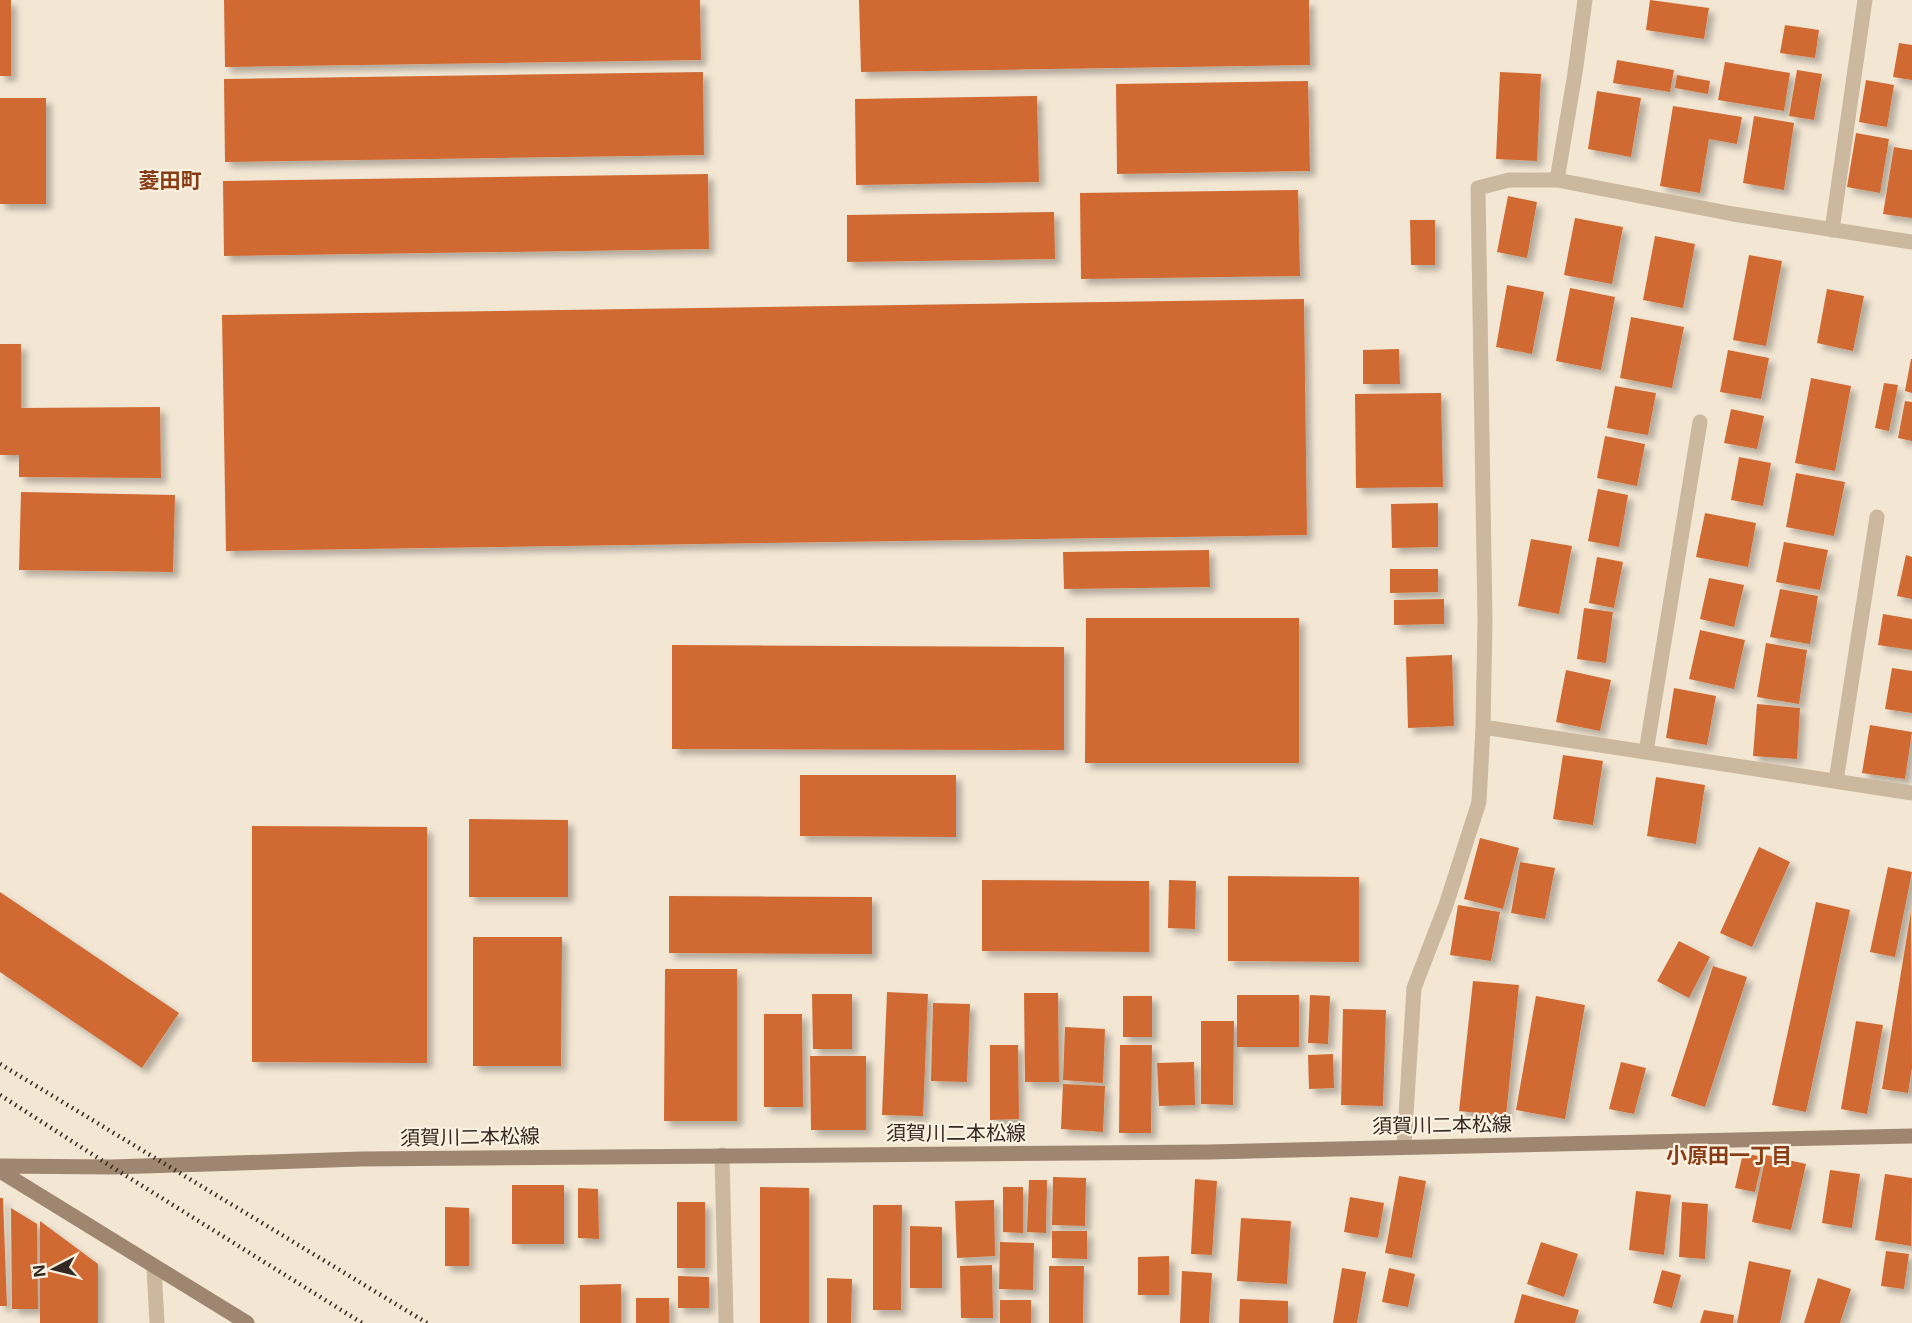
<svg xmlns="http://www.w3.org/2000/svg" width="1912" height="1323" viewBox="0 0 1912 1323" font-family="Inter,'Noto Sans JP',sans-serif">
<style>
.building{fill:#d16a33;filter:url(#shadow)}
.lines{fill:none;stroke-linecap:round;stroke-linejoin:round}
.street{stroke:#cbb89f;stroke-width:15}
.secondary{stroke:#9e8671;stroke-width:15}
.rail{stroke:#342a23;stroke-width:4.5;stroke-dasharray:1.5 4.5;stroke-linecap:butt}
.labels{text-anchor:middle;stroke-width:4.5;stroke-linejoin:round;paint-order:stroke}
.street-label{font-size:20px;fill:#342a23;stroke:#faf1e0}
.neighbourhood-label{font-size:21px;font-weight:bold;fill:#893d16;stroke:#faf1e0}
</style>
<defs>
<filter id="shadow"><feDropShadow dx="5.5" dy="5.5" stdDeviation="3" flood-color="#0004"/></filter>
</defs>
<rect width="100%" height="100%" fill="#f3e7d4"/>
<!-- building -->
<path class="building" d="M0,0H11V76H0Z
M224,0H700L701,60L225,67Z
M859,0H1309L1310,65L861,72Z
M1650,0L1709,8L1704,39L1646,30Z
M1785,25L1819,30L1815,58L1780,53Z
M1899,43L1912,45V80L1893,77Z
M1617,60L1674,70L1670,92L1613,83Z
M1725,62L1790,73L1784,111L1718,100Z
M1797,70L1822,74L1814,120L1789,116Z
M703,72L704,155L225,162L224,79Z
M1500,72L1541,74L1537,161L1496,159Z
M1677,75L1710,81L1708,94L1675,88Z
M1866,80L1894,85L1887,127L1859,122Z
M1308,81L1310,171L1117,174L1116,84Z
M1597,91L1641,98L1631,157L1588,149Z
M1037,96L1039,182L856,185L855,99Z
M0,98H46V204H0Z
M1673,106L1742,117L1737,144L1709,139L1700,193L1660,186Z
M1754,116L1794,123L1784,190L1743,183Z
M1856,133L1889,139L1880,193L1847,187Z
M1894,147L1912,150V218L1883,214Z
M708,174L709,249L224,256L223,181Z
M1298,190L1300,276L1081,279L1080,193Z
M1508,196L1537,202L1527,258L1497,252Z
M1054,212L1055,259L847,262V215Z
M1575,218L1623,227L1612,284L1564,275Z
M1410,220H1435V265H1411Z
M1655,236L1695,244L1683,308L1643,300Z
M1749,255L1782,261L1766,346L1733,340Z
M1507,285L1544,292L1532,354L1496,347Z
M1570,288L1615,297L1601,370L1556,361Z
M1827,289L1864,296L1853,351L1817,343Z
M1304,299L1307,535L226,551L222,315Z
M1631,317L1684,327L1672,388L1620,378Z
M0,344H21V408L160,407L161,478L19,477V455H0Z
M1399,349L1400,384H1363V350Z
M1728,350L1769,358L1761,399L1720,392Z
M1911,359H1912V393L1905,391Z
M1811,378L1851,386L1835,471L1795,463Z
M1884,383L1898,385L1889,431L1875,428Z
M1615,386L1656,393L1648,435L1607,428Z
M1441,393L1443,487L1356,488L1355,394Z
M1905,401L1912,402V441L1898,438Z
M1731,409L1764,416L1757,449L1724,443Z
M1605,436L1645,444L1637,486L1597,478Z
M1739,457L1771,463L1763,506L1731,500Z
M1796,473L1845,482L1834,536L1786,527Z
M1598,489L1628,495L1619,547L1588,541Z
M21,492L175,495L173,572L19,570Z
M1438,503V547L1392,548L1391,504Z
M1705,513L1756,523L1748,567L1696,557Z
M1531,539L1572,546L1559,614L1518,606Z
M1784,542L1828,550L1820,590L1776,582Z
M1209,550L1210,587L1064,589L1063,552Z
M1906,555L1912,557V599L1897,596Z
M1597,557L1623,562L1614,608L1589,603Z
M1390,569H1438V592L1390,593Z
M1709,578L1744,585L1734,627L1700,619Z
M1780,589L1818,596L1810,644L1770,637Z
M1444,599V624L1394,625V600Z
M1584,608L1613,612L1606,663L1577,659Z
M1883,614L1912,619V650L1878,645Z
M1086,618H1299V763H1085Z
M1700,630L1745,640L1734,689L1689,679Z
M1766,643L1807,650L1799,704L1757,697Z
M672,645L1064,647V750L672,749Z
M1452,655L1454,726L1408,728L1406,657Z
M1892,668L1912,671V713L1885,709Z
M1566,670L1611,680L1600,731L1556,722Z
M1674,688L1716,696L1707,745L1666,738Z
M1757,704L1800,708L1797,759L1753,756Z
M1870,725L1912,732L1905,779L1862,773Z
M1563,755L1603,761L1593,825L1553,819Z
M800,775H956V837L800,836Z
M1656,777L1705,785L1696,844L1647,836Z
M469,819L568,820V897H469Z
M252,826L427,827V1063L252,1062Z
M1480,838L1519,848L1503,909L1464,899Z
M1759,847L1790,862L1752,947L1720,933Z
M1520,862L1555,868L1545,919L1511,913Z
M1888,867L1912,872L1895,957L1870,952Z
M1228,876L1359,877V962L1228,961Z
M982,880L1149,881V952L982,951Z
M1169,880L1196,881L1195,929L1168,928Z
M0,892L179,1013L142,1068L0,972Z
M669,896L872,897V954L669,953Z
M1816,902L1850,910L1806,1112L1772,1105Z
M1458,905L1500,912L1491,961L1450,955Z
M1911,911L1912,1067L1908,1093L1882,1089Z
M473,937H562L561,1066H473Z
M1679,941L1710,957L1689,998L1657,981Z
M1713,966L1747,977L1705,1107L1671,1096Z
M665,969H737V1121H664Z
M1473,981L1519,985L1506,1116L1459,1111Z
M887,992L928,994L923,1116L882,1115Z
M1024,993H1058L1059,1082H1025Z
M812,994H852V1049H813Z
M1237,995H1299V1047H1237Z
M1310,995L1330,996L1328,1044L1308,1043Z
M1123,996H1152V1037H1123Z
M1536,996L1585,1005L1565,1119L1516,1110Z
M933,1003L970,1004L967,1082L931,1081Z
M1343,1009L1386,1010L1383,1106L1341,1105Z
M764,1014H802L803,1107H764Z
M1201,1021H1234L1233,1105L1201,1104Z
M1856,1021L1883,1025L1867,1114L1841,1109Z
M1065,1027L1105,1029L1103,1083L1063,1080Z
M990,1045H1018L1019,1119L990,1120Z
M1120,1045H1152L1151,1133H1119Z
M1333,1054L1334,1088L1309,1089L1308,1055Z
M810,1056H866V1130H811Z
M1194,1062L1195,1105L1159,1106L1157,1063Z
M1621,1062L1646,1068L1634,1114L1609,1109Z
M1063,1084L1105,1086L1103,1132L1061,1129Z
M1743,1153L1763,1157L1755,1192L1735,1188Z
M1766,1155L1806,1164L1791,1230L1752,1222Z
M1830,1170L1860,1174L1852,1228L1822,1223Z
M1885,1174L1912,1178L1911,1246L1875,1240Z
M1399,1176L1426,1181L1412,1258L1385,1253Z
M1053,1177L1086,1178L1085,1226L1052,1225Z
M1195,1179L1217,1181L1212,1255L1191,1254Z
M1029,1180H1047L1046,1233L1027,1232Z
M512,1185H564V1244H512Z
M760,1187L809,1188V1323H760Z
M1003,1187H1023V1233L1003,1232Z
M578,1188L598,1189L599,1239L578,1238Z
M1636,1191L1671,1195L1664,1255L1629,1250Z
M1350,1197L1384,1203L1378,1238L1344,1232Z
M0,1198H3L7,1306H0Z
M994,1200L995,1256L957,1258L955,1201Z
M677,1202H705V1268H677Z
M1682,1202L1708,1204L1705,1259L1679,1257Z
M873,1205H902L901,1310H873Z
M445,1207L469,1208V1266H445Z
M11,1208L37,1224L38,1309H12Z
M1241,1218L1291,1221L1287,1284L1237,1281Z
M40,1221L98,1264V1323H40Z
M910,1226L942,1227V1288H910Z
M1052,1231H1087V1259L1052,1258Z
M1000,1242L1034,1243L1033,1290L999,1289Z
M1541,1242L1578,1254L1564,1297L1527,1284Z
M1886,1251L1909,1254L1904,1289L1881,1286Z
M1169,1256V1295H1138V1257Z
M1749,1261L1791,1270L1780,1323H1737Z
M992,1265L993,1318H961L960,1266Z
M1049,1266H1084L1083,1323H1049Z
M1342,1268L1366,1272L1357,1323H1333Z
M1389,1268L1415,1274L1408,1307L1382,1302Z
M1662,1270L1681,1275L1672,1308L1653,1303Z
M1182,1271L1212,1273L1209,1323H1180Z
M678,1276L709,1277V1308H678Z
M827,1278L852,1279L851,1323H827Z
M1818,1278L1851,1289L1840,1323H1804Z
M621,1284V1323H580V1285Z
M1522,1294L1579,1310L1575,1323H1514Z
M636,1298H669V1323H636Z
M1240,1299L1288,1301V1323H1239Z
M1000,1300H1031V1323H1000Z
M1704,1310L1734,1315L1733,1323H1700Z"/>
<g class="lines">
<!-- street -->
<path class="street" d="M1557,180L1575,73L1585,0
M1832,230L1865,0
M1483,727L1912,793
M1646,752L1700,422
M1836,781L1877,517
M1404,1146L1414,988L1446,905L1479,802L1483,727L1485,621L1478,188L1509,180H1557L1733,214L1912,242
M722,1155L726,1323
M154,1267L157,1323"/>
<!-- secondary -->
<path class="secondary" d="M0,1166L112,1167L361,1159L1209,1152L1912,1136
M0,1171L247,1323"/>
<!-- rail -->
<path class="rail" d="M0,1064L427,1323
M0,1095L112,1167L362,1323"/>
</g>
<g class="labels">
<!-- street labels -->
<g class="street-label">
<text transform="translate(1442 1125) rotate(-1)" y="7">須賀川二本松線</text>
<text x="956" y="1140">須賀川二本松線</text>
<text transform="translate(470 1137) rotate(-1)" y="7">須賀川二本松線</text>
</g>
<!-- neighbourhood labels -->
<g class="neighbourhood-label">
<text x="170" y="188">菱田町</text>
<text x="1729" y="1163">小原田一丁目</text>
</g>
</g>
<!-- north arrow -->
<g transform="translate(54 1269) rotate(263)" stroke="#faf1e0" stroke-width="4.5" paint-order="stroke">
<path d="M0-4.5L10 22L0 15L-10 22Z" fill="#342a23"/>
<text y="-9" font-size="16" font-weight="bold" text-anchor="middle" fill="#342a23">N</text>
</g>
</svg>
